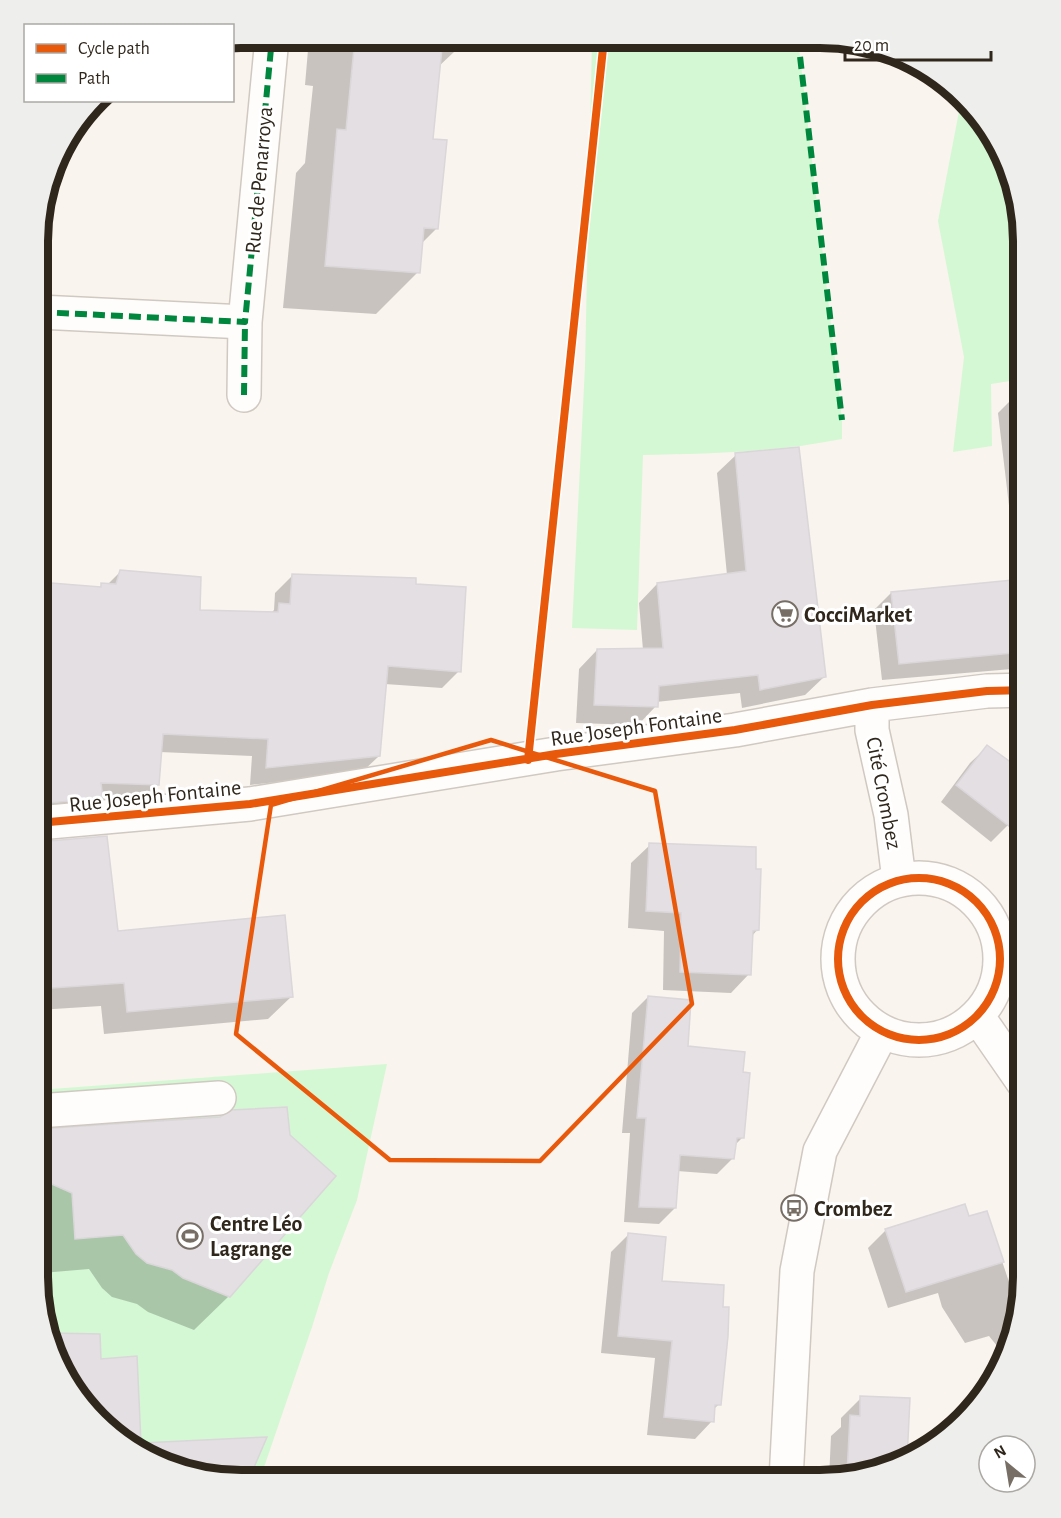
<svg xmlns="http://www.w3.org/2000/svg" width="1061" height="1518" viewBox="0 0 1061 1518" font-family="'Alegreya Sans',sans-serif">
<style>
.green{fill:#d4f8d3}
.shadow{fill:#0003}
.building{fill:#e3dfe2;stroke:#dad6da;stroke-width:1.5}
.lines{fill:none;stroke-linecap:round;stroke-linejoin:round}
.minor-casing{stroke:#d0c9c1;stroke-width:36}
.minor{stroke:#fefdfc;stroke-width:33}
.quiet{stroke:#00873e;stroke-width:6;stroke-dasharray:12 6;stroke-linecap:butt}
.cycleway-casing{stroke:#fff;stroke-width:11}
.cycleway{stroke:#e8590c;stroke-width:8}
.marked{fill:none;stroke:#e8590c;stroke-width:4.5;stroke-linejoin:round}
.labels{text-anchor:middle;stroke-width:6;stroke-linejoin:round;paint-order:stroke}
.street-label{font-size:22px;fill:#30271c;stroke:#fff}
.poi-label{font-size:22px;font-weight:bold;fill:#30271c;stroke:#fff;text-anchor:start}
.rim{fill:none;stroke:#30271c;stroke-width:8}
</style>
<rect width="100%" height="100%" fill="#faf4ee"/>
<!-- green -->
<path class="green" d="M592,39H798L842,420V439C776,452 711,454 643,455L637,630L572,628L585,366Z
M961,101L1003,151L1023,241V379L991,384L992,446L953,452L964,357L938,221Z
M387,1064L357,1200L329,1273L312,1327L260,1479H215L128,1446L58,1367L38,1277V1090Z"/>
<!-- shadow -->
<path class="shadow" d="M309,38H455L454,52L438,67L431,140L436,229L421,244L418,272L376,314L283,308L296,173L305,163L313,86L305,85Z
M1023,395V513L1010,514L998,413L1015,396Z
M736,455L824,677L805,695L742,708L740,693L656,702V706L638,725L576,723L579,669L597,650H643L639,603L657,584L727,575L717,473Z
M120,572L198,611L270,614L274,610L275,593L292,576L414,585L459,671L442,688L385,684L379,756L361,773L250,785L252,756L160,752L158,784L140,802L99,800L84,815L38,819L39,584L98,589L102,585H107Z
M1023,581V668L882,680L874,610L891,593Z
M987,747L1023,772V798L1008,825L991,842L941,802L970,763Z
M38,843L117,932L292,996L268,1019L104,1034L101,1006L38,1010Z
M650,845L758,929L752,936L749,974L731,993L663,990L664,931L628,928L631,863Z
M648,997L686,1047L741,1073L743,1137L735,1145L733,1158L717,1174L677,1171L675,1208L659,1224L624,1222L630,1133H622L632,1013Z
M38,1131L229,1296L194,1330L148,1312L137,1304L112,1297L102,1288L89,1269L42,1273L38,1226Z
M986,1213L1016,1303L1020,1300L1002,1352L989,1336L965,1343L942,1307L938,1293L888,1308L868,1248L886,1230L968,1218Z
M629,1234L719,1404L713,1410L712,1421L695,1439L647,1435L655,1358L601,1353L611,1252Z
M861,1398L909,1399L905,1461L829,1479L831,1436L841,1427V1418Z"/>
<!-- building -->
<path class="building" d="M355,38H443L433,139L447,140L438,229L424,228L420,273L325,266L337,129L346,130Z
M799,447L826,677L760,690L758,675L659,686L658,707L594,705L597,649L663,648L657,583L746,571L735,453Z
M120,570L201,577L200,610L278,612L279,603L290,604L292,574L416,578V584L466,587L461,672L388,666L380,756L266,768L268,739L163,734L159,785L101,783L103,798L38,804L39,582L101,587V583L116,584Z
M1023,579V652L899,664L891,592Z
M987,745L1023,771V837L956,785Z
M107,836L118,931L285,915L293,997L127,1012L124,983L38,989V842Z
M649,843L756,847V869H761L759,930L753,931L751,975L680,972L681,913L646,911Z
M648,996L691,1000L688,1046L745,1052L743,1072L750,1073L744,1138H737L734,1159L680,1155L676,1208L639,1207L646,1118H637Z
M287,1107L290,1135L336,1176L230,1297L183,1278L172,1270L147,1263L136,1254L123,1235L75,1239L72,1193L38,1178V1129L220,1117L232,1110Z
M965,1204L969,1216L987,1211L1004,1262L906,1292L885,1229Z
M628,1233L666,1237L662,1281L724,1285L723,1307H729L728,1336L721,1405H715L714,1422L664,1417L672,1341L618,1336Z
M51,1333L100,1334L101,1359L137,1356L141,1443L267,1437L249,1479H215L128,1446L58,1367Z
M860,1396L910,1398L907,1460L847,1474L850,1415L860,1416Z"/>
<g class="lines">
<!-- minor casing -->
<g class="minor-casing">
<path id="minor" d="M39,312L245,322L272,38
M244,395L245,322
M872,705V730L891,815L899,880
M38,823L250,804L556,754L735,730L872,705L987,691L1023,690
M838 959a81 81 0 1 1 162 0a81 81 0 1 1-162 0Z
M978,1017L1023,1082
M38,1111L219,1098
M786,1480L797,1271L820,1151L882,1032"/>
</g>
<!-- minor -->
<use href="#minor" class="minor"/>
<!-- quiet -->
<path class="quiet" d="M798,39L842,420
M39,312L245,322L272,38
M244,395L245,322"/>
<!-- cycleway casing -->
<g class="cycleway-casing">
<path id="cycleway" d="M528,760L604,39
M38,823L250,804L556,754L735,730L872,705L987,691L1023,690
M838 959a81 81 0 1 1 162 0a81 81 0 1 1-162 0Z"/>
</g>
<!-- cycleway -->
<use href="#cycleway" class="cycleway"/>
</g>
<!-- marked area -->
<path class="marked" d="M491,740L655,791L692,1004L540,1161L390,1160L236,1034L271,805Z"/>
<!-- icons -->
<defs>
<g id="supermarket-ring" transform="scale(1.35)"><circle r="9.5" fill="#fff" stroke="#776f66" stroke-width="1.5"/><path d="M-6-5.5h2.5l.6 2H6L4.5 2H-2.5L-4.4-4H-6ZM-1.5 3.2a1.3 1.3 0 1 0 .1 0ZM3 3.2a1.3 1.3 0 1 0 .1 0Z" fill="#776f66"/></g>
<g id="bus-ring" transform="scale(1.35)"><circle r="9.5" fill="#fff" stroke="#776f66" stroke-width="1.5"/><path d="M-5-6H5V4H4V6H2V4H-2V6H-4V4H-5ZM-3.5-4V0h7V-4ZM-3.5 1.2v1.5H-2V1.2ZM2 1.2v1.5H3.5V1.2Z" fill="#776f66"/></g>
<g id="stadium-ring" transform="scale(1.35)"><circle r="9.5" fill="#fff" stroke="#776f66" stroke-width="1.5"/><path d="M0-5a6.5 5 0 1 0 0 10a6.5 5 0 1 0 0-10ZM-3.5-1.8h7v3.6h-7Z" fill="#776f66"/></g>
</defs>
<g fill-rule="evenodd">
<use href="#supermarket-ring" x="785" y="614"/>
<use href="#bus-ring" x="794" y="1208"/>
<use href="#stadium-ring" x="190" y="1236"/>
</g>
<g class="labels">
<!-- street labels -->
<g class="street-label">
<text transform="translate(258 180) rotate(-85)" y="8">Rue de Penarroya</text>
<text transform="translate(636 726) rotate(-8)" y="8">Rue Joseph Fontaine</text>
<text transform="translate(885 793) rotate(79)" y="8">Cité Crombez</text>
<text transform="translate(155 795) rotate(-6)" y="8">Rue Joseph Fontaine</text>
</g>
<!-- poi labels -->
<g class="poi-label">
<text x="804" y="622">CocciMarket</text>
<text x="814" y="1216">Crombez</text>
<text x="210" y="1231">Centre Léo<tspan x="210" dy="25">Lagrange</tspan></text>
</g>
</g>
<!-- crop -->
<path d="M0 0H1061V1518H0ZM241 48H820A193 193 0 0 1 1013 241V1277A193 193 0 0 1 820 1470H241A193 193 0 0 1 48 1277V241A193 193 0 0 1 241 48Z" fill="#eeeeed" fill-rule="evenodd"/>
<path class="rim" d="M241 48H820A193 193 0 0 1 1013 241V1277A193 193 0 0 1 820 1470H241A193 193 0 0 1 48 1277V241A193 193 0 0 1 241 48Z"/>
<!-- legend -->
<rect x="24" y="24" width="210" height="78" fill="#ffffff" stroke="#aca9a4" stroke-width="1.5"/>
<rect x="36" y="44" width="30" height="9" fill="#e8590c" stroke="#aca9a4" stroke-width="1.5"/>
<text x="78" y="54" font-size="18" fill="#30271c">Cycle path</text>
<rect x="36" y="74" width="30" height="9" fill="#00873e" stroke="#aca9a4" stroke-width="1.5"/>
<text x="78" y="84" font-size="18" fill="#30271c">Path</text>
<!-- north arrow -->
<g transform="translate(1007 1464) rotate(330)"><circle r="28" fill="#ffffff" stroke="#aca9a4" stroke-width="1.5"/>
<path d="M0-4.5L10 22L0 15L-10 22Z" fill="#776f66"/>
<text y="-9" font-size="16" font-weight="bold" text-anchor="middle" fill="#30271c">N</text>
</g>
<!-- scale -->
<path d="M845 51v9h146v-9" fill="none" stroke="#30271c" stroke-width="3"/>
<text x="854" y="51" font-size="18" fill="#30271c" stroke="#ffffff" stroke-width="4.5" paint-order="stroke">20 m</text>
</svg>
